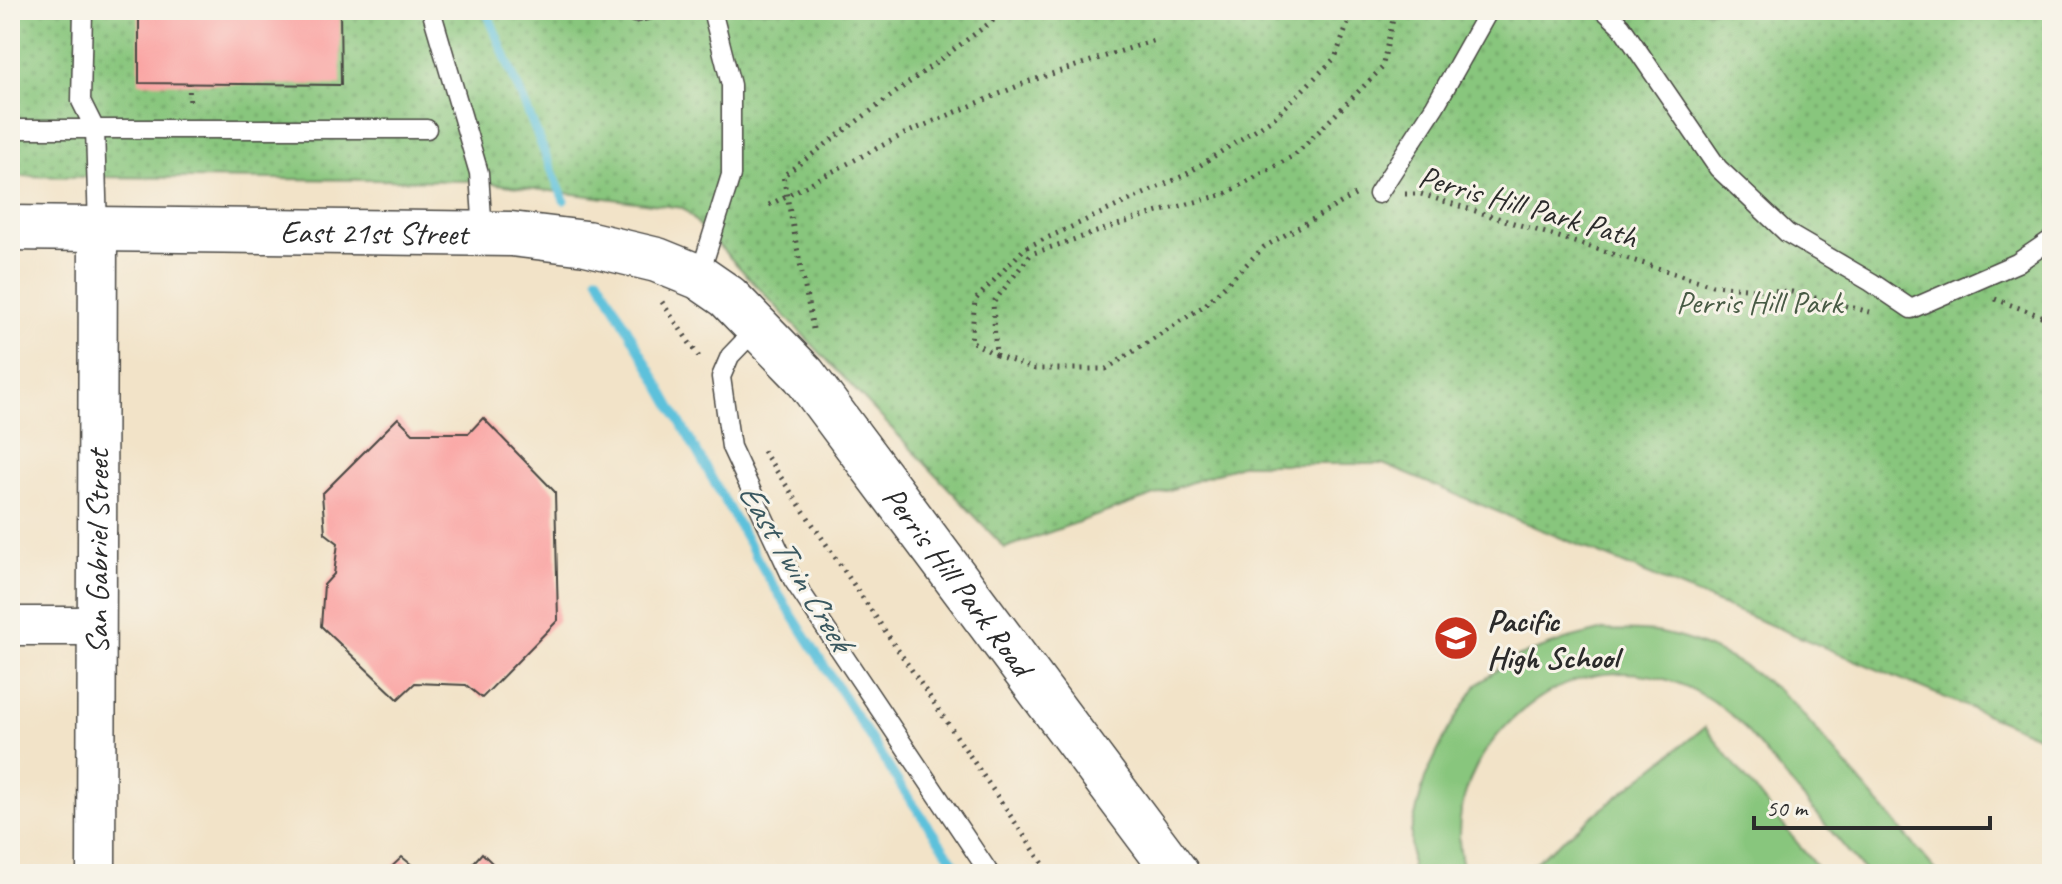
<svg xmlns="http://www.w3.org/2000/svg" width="2062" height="884" viewBox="0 0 2062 884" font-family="Caveat,sans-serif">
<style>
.park{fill:url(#park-dots);stroke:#5a7854;stroke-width:2}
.pitch{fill:#88c67d;stroke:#5a7854;stroke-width:2}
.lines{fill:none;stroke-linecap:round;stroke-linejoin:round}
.stream{stroke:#5dc1db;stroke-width:9}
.building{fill:#faa3a2}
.service-casing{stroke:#494743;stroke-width:21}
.minor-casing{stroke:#494743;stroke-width:41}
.tertiary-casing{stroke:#494743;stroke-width:47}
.path{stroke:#494743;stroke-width:5;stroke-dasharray:2 6;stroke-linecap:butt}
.service{stroke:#fff;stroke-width:18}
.minor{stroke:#fff;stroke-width:38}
.tertiary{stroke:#fff;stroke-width:44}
.labels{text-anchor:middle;stroke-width:6;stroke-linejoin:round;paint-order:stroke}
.street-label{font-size:32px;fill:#2b2b2b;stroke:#f7f3e8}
.park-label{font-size:32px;fill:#475a44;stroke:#f7f3e8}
.poi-label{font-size:32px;font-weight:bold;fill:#2b2b2b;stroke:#f7f3e8;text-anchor:start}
.water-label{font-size:34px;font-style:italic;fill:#3a5860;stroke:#f7f3e8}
</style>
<defs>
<pattern id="park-dots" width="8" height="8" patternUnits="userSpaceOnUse" patternTransform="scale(2)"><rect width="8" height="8" fill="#88c67d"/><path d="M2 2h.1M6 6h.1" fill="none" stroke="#6fa167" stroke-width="1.8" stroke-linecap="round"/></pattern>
</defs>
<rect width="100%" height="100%" fill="#f7f3e8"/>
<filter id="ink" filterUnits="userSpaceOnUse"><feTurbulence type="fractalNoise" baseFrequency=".0125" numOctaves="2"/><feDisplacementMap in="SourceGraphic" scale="16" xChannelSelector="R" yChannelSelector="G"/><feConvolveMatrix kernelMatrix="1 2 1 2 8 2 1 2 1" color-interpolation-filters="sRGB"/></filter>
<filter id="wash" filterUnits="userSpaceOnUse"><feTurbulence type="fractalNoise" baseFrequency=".006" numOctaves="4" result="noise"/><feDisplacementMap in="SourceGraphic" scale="32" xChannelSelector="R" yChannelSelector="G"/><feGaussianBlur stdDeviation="1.8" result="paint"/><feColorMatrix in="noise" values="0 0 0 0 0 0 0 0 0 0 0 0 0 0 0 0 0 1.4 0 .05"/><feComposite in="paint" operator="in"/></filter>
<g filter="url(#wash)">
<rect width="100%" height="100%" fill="#f2e3c8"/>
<!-- park -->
<path class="park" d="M10,10H2052V742L1383,464H1243L1005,548L683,208L473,181L10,176Z"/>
<!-- pitch -->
<path class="pitch" d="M1604,630C1623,631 1643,630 1661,633C1712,643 1756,670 1794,704L1939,874H1867L1741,724C1659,646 1549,659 1485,752C1461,788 1452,832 1465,874H1411V832L1425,778L1447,732L1477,685L1512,659L1565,640Z
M1705,727L1822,874H1520Z"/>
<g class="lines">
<!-- stream -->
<path class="stream" d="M486,10L564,200
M598,277L766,574L902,788L962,874"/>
</g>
<g id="blocks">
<!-- building -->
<path class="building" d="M139,10H340L341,85L139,83Z
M398,418L413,433H469L483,418L555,492L558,620L482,698L466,685L415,683L398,699L321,626L324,585L334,574L338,543L325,533L322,494Z
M482,853L503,874H384L402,857L417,869L469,868Z"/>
</g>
</g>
<g filter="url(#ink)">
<use href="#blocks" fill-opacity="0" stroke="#494743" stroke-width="2"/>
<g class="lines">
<!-- service casing -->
<g class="service-casing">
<path id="service" d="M83,10L81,101L95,129L98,229
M431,10L479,173L483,233
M632,10L635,13L650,10
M1604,10L1621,26L1718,168L1787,233L1871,282L1911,309L2017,263L2052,239
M10,129H427
M1378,194L1435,106L1489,10
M699,277L731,175V85L712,10
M758,327L730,356L721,377L731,447L793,580L990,874"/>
</g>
<!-- minor casing -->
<g class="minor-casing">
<g id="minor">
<path d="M10,626H95"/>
<path id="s1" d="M96,874L98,229"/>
</g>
</g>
<!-- tertiary casing -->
<g class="tertiary-casing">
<g id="tertiary">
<path id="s2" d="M10,228L511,234L586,243L657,260L699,277L728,297L804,375L1177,874"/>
</g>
</g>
<!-- path -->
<path class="path" d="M189,83L190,106
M1405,194H1421L1712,285L1792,292L1870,312
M1355,195L1264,247L1204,306L1106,369H1035L996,355L993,303L1031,254L1144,216L1225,194L1295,155L1382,68L1393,19L1398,10
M769,205L906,133L1030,81L1155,40
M1995,299L2052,320
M662,302L701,360
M813,329L783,176L1007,10
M996,355L971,341L975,300L1025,248L1185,175L1275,117L1335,58L1353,10
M763,451L1050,874"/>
<!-- service -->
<use href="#service" class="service"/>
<!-- minor -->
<use href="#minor" class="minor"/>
<!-- tertiary -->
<use href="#tertiary" class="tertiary"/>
</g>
</g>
<!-- icons -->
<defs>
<g id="school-disc" transform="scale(2.3)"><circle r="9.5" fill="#c8321e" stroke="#f7f3e8"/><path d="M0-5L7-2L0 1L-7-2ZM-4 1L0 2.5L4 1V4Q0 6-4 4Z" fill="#fff"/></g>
</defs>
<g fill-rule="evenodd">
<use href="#school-disc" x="1456" y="638"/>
</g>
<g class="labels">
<!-- street labels -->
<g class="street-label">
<text transform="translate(1528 206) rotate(16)" y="11">Perris Hill Park Path</text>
<text dy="11" stroke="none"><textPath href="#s2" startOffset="364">East 21st Street</textPath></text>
<text dy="11" stroke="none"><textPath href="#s1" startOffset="322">San Gabriel Street</textPath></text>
<text dy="11" stroke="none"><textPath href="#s2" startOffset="1096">Perris Hill Park Road</textPath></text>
</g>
<!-- park labels -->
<g class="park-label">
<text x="1759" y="313">Perris Hill Park</text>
</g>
<!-- poi labels -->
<g class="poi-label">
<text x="1487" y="631">Pacific<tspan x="1487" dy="37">High School</tspan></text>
</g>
<!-- water labels -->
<g class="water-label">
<text transform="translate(796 566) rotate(59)" y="12">East Twin Creek</text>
</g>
</g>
<!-- margin -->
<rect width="2062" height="884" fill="none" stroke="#f7f3e8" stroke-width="40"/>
<!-- scale -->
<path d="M1754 816v12h236v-12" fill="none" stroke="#2b2b2b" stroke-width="4"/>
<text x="1766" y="816" font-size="24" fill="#2b2b2b" stroke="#f7f3e8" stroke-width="6" paint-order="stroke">50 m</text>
</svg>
